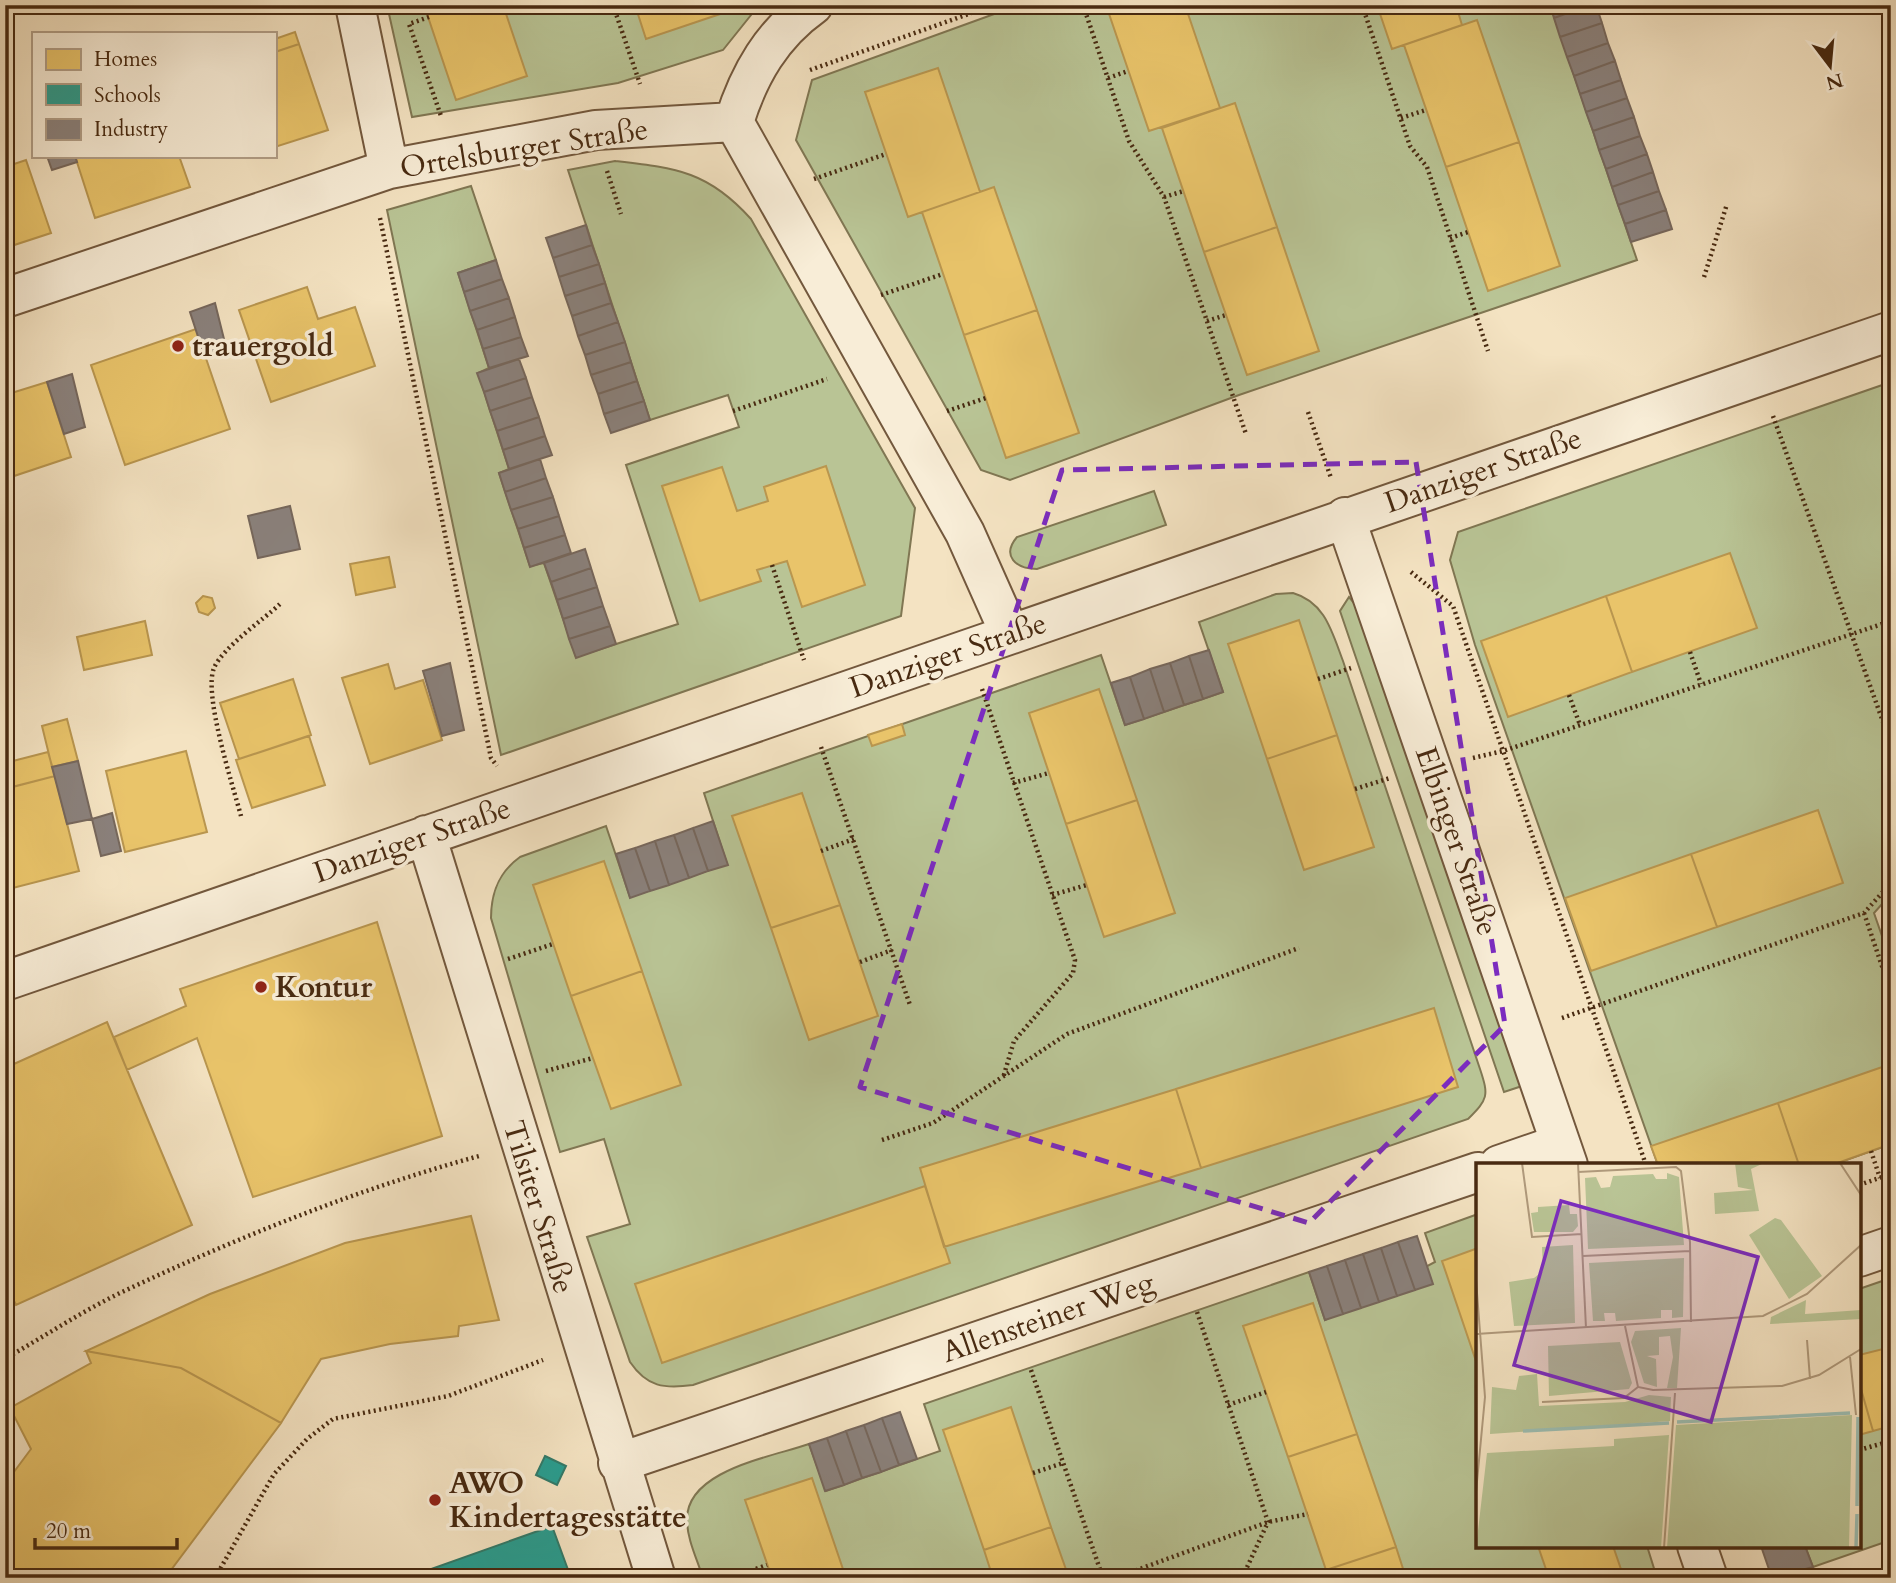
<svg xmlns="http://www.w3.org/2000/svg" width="1896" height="1583" viewBox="0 0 1896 1583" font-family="Cardo,serif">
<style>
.green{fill:#b9c495;stroke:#807753;stroke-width:2}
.homes{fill:#e9c46a;stroke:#b9964f;stroke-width:2}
.schools{fill:#2a9d8f;stroke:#337a69;stroke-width:2}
.industry{fill:#8a817c;stroke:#76675c;stroke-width:2}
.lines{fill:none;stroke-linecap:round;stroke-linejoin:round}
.stream{stroke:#7a8372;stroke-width:14}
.minor-casing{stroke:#73583d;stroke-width:42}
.path{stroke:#482a11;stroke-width:4.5;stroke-dasharray:2 3.5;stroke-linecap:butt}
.minor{stroke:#f8edd7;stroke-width:38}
.marked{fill:none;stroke:#7b2cbf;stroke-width:5;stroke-dasharray:14 9;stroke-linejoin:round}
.poi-dot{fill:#8f2418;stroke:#f8edd7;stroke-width:2.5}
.labels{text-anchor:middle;stroke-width:7;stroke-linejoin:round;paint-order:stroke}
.street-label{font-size:30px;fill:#482a11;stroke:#f8edd7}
.poi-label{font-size:30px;font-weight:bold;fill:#482a11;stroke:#f8edd7;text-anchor:start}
.inset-river{fill:none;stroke:#9cbeb3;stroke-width:3.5}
.inset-road{fill:none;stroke:#af997b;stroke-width:2}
.view{fill:#7b2cbf;fill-opacity:0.15;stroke:#7b2cbf;stroke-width:3.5}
.inset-edge{fill:none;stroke:#482a11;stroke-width:3.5}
</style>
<rect width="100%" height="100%" fill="#f4e3c2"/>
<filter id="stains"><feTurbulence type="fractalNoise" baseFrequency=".00286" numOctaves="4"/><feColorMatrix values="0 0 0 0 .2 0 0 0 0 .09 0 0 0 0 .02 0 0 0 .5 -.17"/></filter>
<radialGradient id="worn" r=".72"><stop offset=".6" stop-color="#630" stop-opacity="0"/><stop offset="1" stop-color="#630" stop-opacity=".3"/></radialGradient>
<!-- green -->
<path class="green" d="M387,5H759L723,50L618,83L412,117Z
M1019,5H1550L1637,260L1239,395L1010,480L981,470L796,140L812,80Z
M615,161C676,168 708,171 751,219L915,508L901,616L501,755L387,210L471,186L496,260L458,273L489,368L478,373L509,469L499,473L530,566L544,563L576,657L678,624L626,465L739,427L728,395L650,420L568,170Z
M1891,382V894L1874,913L1891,962V1144L1832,1165H1658L1475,645L1450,560L1458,532Z
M1154,491L1166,525L1037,569C1016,569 1001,556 1017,537Z
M1293,593C1325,602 1332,632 1343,661L1480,1069C1489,1096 1488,1099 1468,1119L693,1385C664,1389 647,1387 630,1362L587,1237L630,1224L604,1139L560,1152L491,918C491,892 499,872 520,857L606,826L630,897L727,864L704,793L1101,655L1125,725L1223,692L1199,622L1276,594Z
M1349,597L1359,609L1522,1086L1504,1092L1340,611Z
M1478,1214V1546H1647L1657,1578H703C697,1559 687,1539 687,1520C686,1470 772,1457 809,1444L826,1491L940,1451L924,1404L1309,1272L1325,1320L1435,1262L1425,1233Z
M1891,1278V1540L1813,1567L1805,1546H1859V1289Z"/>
<!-- homes -->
<path class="homes" d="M424,5H503L527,76L456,100Z
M635,5H717L720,14L646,39Z
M1106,5H1185L1220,108L1149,131Z
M1377,5H1456L1462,25L1392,49Z
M1477,20L1519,142L1446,167L1404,45Z
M295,32L299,44L275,52V39Z
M299,44L328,130L275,147V52Z
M938,68L980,192L908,217L865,92Z
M1235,103L1277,227L1204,252L1162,128Z
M1519,142L1560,266L1488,291L1446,167Z
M75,156H179L190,187L95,218Z
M26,160L51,233L5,248V167Z
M994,187L1037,310L964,335L922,212Z
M1277,227L1319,351L1247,375L1204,252Z
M307,287L318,319L355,307L375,366L271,402L239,310Z
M1037,310L1079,433L1006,458L964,335Z
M196,329L230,429L125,465L91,365Z
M47,382L71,457L5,479V395Z
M826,466L865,585L802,607L787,561L757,570L761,581L700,601L662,486L722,467L737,511L768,501L764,487Z
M1730,553L1757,628L1632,672L1606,596Z
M389,557L395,587L356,595L350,564Z
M203,596L212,598L215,608L208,615L199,612L196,603Z
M1606,596L1632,672L1508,717L1481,641Z
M1299,620L1337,735L1267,759L1228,644Z
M145,621L152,655L84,670L77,637Z
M388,664L395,689L423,680L442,740L370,764L342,678Z
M293,679L311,735L239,759L220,703Z
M1099,689L1137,800L1066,824L1029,713Z
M67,719L78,761L52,767L42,726Z
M902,724L905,735L872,746L868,735Z
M1337,735L1374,847L1304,870L1267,759Z
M309,736L325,785L252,808L236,760Z
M186,751L207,832L125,852L106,771Z
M48,752L55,776L8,788L5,763Z
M55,776L79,871L5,890V789Z
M802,793L840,905L771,928L732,816Z
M1137,800L1175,913L1104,937L1066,824Z
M1818,810L1843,883L1717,927L1691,854Z
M1691,854L1717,927L1591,971L1565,898Z
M604,861L642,971L571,996L533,885Z
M840,905L878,1016L809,1040L771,928Z
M377,922L442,1136L253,1197L197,1038L127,1070L114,1037L186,1006L180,989Z
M642,971L681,1085L611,1109L571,996Z
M1434,1008L1458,1087L1201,1168L1176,1089Z
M107,1022L192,1225L16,1305L5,1283V1068Z
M1891,1064V1144L1832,1165H1799L1778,1103Z
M1176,1089L1201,1168L944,1247L920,1168Z
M1778,1103L1799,1165H1658L1651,1146Z
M925,1186L950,1263L662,1363L635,1284Z
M471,1216L499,1320L459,1326L458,1336L390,1344L321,1359L281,1423L181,1368L86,1351L210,1294L345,1243Z
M1478,1248V1367L1442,1261Z
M1313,1303L1357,1434L1288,1457L1243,1326Z
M1891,1347V1426L1873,1431L1859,1382V1355Z
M86,1351L181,1368L281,1423L165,1578H5V1484L31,1449L10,1408L91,1363Z
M1859,1382L1873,1431L1859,1435Z
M1011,1407L1051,1527L984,1550L943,1430Z
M1357,1434L1396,1547L1326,1570L1288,1457Z
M812,1478L846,1578H772L745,1500Z
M1051,1527L1069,1578H993L984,1550Z
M1538,1546H1613L1624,1578H1549Z
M1396,1547L1406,1578H1329L1326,1570Z"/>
<!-- schools -->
<path class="schools" d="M545,1456L566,1466L557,1485L536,1475Z
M552,1526L571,1578H406Z"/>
<!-- industry -->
<path class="industry" d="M1550,5H1590L1554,18Z
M1590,5H1596L1602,23L1560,37L1554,18Z
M1602,23L1608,43L1567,57L1560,37Z
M1608,43L1615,61L1574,76L1567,57Z
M1615,61L1621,80L1580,94L1574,76Z
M1621,80L1627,98L1586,112L1580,94Z
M1627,98L1634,117L1593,131L1586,112Z
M1634,117L1640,136L1599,150L1593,131Z
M1640,136L1647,154L1606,169L1599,150Z
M1647,154L1653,172L1612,187L1606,169Z
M47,156H75L77,162L52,170Z
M1653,172L1659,191L1618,205L1612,187Z
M1659,191L1666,210L1625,224L1618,205Z
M1666,210L1672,229L1631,242L1625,224Z
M586,225L592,245L553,258L546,238Z
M592,245L599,264L559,277L553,258Z
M496,260L502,279L464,292L458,273Z
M599,264L605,283L565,296L559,277Z
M502,279L509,298L470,311L464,292Z
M605,283L611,303L572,316L565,296Z
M509,298L515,317L477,330L470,311Z
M215,303L226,347L204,355L190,312Z
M611,303L618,322L578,336L572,316Z
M515,317L521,337L483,349L477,330Z
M618,322L625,342L585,355L578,336Z
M521,337L528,356L489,368L483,349Z
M625,342L631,362L591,375L585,355Z
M519,359L526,378L484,392L477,373Z
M631,362L637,381L598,394L591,375Z
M72,374L85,427L64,434L47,382Z
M526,378L532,397L490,411L484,392Z
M637,381L644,401L604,414L598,394Z
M532,397L539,417L497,431L490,411Z
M644,401L650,420L611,433L604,414Z
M539,417L545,436L503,450L497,431Z
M545,436L552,455L509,469L503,450Z
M540,459L546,478L505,492L499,473Z
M546,478L553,497L511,510L505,492Z
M553,497L559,516L518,529L511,510Z
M290,506L300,549L258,558L248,516Z
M559,516L565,535L524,548L518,529Z
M565,535L571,553L530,567L524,548Z
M585,549L591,568L551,582L544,563Z
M591,568L597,587L557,600L551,582Z
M597,587L603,606L563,619L557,600Z
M603,606L610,626L569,639L563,619Z
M610,626L616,644L576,658L569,639Z
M1209,650L1223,692L1203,699L1189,656Z
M1189,656L1203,699L1184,705L1170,663Z
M450,663L464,730L442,736L423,671Z
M1170,663L1184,705L1164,712L1150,669Z
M1150,669L1164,712L1144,719L1130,677Z
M1130,677L1144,719L1125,725L1111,683Z
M78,761L92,819L67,824L52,767Z
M112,813L121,851L101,856L92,819Z
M713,821L728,865L708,871L693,828Z
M693,828L708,871L689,878L674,835Z
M674,835L689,878L669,885L655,841Z
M655,841L669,885L650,891L635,848Z
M635,848L650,891L630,898L616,854Z
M1417,1236L1433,1284L1415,1290L1398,1242Z
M1398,1242L1415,1290L1397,1296L1381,1248Z
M1381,1248L1397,1296L1379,1302L1363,1254Z
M1363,1254L1379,1302L1361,1308L1345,1260Z
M1345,1260L1361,1308L1343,1314L1327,1266Z
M1327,1266L1343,1314L1325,1320L1309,1272Z
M900,1412L917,1459L899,1465L882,1418Z
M882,1418L899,1465L881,1472L864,1425Z
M864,1425L881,1472L862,1478L846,1431Z
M846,1431L862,1478L844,1485L827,1438Z
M827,1438L844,1485L825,1491L809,1444Z
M1761,1546H1805L1813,1567L1772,1578Z"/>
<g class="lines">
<!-- stream -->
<path class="stream" d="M5,11L21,5"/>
<!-- minor casing -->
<g class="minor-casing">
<path id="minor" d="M355,5L389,169
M734,122C749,74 772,34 813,5
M5,298L389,169L596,130L734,122L965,533L1010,634
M1345,517L1568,1165
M426,835L656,1578
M5,981L1891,331
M1499,1165L1560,1144
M1859,1257L1891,1246
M618,1463L1478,1172
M1697,1546L1708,1578"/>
</g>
<!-- path -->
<path class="path" d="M613,5L640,84
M1083,5L1129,141L1164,197L1246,434
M1362,5L1410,146L1427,167L1488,351
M429,17L409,24L441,116
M810,70L994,5
M1108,78L1128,71
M1401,118L1426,110
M607,171L621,214
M814,179L886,154
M1164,197L1184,191
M380,218L491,758L497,766
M1450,238L1468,232
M1704,277L1727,204
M881,295L943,274
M1207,321L1226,315
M733,411L827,379
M947,411L986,398
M1308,412L1331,478
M1773,416L1891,744
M772,565L804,660
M1411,572L1453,606L1646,1165
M1690,652L1701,684
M1318,679L1351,668
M982,689L1075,960L1073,973L1014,1041L1003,1078
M1569,695L1580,725
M821,747L910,1005
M1473,758L1503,751L1891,621
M1013,783L1049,773
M1355,789L1390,778
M241,816C233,786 203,694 214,668C223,647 263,620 280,604
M821,851L854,839
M1052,895L1087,885
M1864,913L1891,993
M508,959L553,944
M860,962L892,950
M1562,1018L1864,913L1891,883
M546,1071L593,1058
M882,1140L933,1123L1067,1034L1299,948
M1871,1151L1880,1178
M1859,1185L1891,1174
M1197,1312L1268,1522L1242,1578
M5,1362L13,1354C48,1334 83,1311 120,1293C236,1238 355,1190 479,1156
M1031,1370L1103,1578
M1228,1405L1266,1392
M1859,1450L1891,1441
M1033,1473L1063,1463
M215,1578L274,1474L307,1439L333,1419L448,1396L543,1360
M730,1578L767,1565
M1115,1578L1268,1522L1308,1514"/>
<!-- minor -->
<use href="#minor" class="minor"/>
</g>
<!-- marked area -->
<path class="marked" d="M1416,462L1505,1025L1309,1223L860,1087L1062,470Z"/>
<!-- markers -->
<g class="poi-dot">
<circle cx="178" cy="346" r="7"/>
<circle cx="261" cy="987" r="7"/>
<circle cx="435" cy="1500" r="7"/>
</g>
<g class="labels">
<!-- street labels -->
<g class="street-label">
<text transform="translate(524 148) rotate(-9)" y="10">Ortelsburger Straße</text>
<text transform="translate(1483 470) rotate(-19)" y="10">Danziger Straße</text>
<text transform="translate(948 655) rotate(-19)" y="10">Danziger Straße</text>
<text transform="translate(412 840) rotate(-19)" y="10">Danziger Straße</text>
<text transform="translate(1457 841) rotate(71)" y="10">Elbinger Straße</text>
<text transform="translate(539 1207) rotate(73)" y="10">Tilsiter Straße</text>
<text transform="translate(1048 1317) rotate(-19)" y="10">Allensteiner Weg</text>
</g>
<!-- poi labels -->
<g class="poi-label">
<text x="192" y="356">trauergold</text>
<text x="275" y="997">Kontur</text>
<text x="449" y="1493">AWO<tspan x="449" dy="34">Kindertagesstätte</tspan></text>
</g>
</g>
<!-- overview -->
<g transform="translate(1476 1163)">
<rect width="385" height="385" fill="#f4e3c2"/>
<path d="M259,0H288L275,6L283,48L239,51L238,30L277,27L262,24ZM191,10L203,14L208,82L112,86L109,15L120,14L125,25L134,24L137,13L177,11L180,16H191ZM93,42L94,51H101L102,63L97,69H58L55,50L62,49V44ZM299,55L305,57L346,113L313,136L273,72ZM97,82L99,160L38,163L33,119L58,115L67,108L66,84ZM208,95L207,154L196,155V147H185V155L140,158L139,150H128L129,158H117L113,100ZM330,137L329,151L385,147V156L294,161L295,154ZM205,165L201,225H191L197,194L194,173L183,174V192L171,193L180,196L181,224L168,220L155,179L159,168ZM144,179L156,220L153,226L73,233L72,183ZM61,211L63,243L149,239L173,232L195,234L194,258L14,271L16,224L40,227L43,213ZM376,252L373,385H191L200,262ZM193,272L185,385H0L11,290L138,283V276Z" fill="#b9c495"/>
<path class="inset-river" d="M201,259L374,250M47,268L193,260M381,343L382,254M380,385L381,351"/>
<path class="inset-road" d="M46,0L56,74L106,71M102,0L110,165M364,0L385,32M102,9L200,4L205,8L214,79L215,159M107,93L214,88M0,117L9,234L0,329M149,163L162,224L177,227L306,223L343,212L385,186M0,171L287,153L331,131L385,82M331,177L334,216M374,194L380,252M66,239L148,235L162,224M188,385L199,230"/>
<path class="view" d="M85,38L282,94L235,259L38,202Z"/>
<rect width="385" height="385" class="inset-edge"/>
</g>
<!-- margin -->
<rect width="1896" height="1583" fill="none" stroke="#f4e3c2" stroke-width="28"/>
<rect x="7" y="7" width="1882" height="1569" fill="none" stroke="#482a11" stroke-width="3.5"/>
<rect x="14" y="14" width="1868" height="1555" fill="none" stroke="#482a11" stroke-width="2"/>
<!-- legend -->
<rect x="32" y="32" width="245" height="126" fill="#f8edd7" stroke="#b29f88" stroke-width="2"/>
<rect x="46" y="49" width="35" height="21" fill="#e9c46a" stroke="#b29f88" stroke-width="2"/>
<text x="94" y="66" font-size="21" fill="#482a11">Homes</text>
<rect x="46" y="84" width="35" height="21" fill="#2a9d8f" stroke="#b29f88" stroke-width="2"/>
<text x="94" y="102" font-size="21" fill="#482a11">Schools</text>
<rect x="46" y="119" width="35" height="21" fill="#8a817c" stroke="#b29f88" stroke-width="2"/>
<text x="94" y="136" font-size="21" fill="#482a11">Industry</text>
<!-- north arrow -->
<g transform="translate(1830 66) rotate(164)" stroke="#f8edd7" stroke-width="5" paint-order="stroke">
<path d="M0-5L12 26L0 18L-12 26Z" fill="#482a11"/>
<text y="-10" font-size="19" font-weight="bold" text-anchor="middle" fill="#482a11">N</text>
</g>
<!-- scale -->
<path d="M35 1538v10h142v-10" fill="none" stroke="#482a11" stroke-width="3.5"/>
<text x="46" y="1538" font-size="21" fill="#482a11" stroke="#f8edd7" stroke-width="5" paint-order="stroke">20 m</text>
<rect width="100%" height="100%" filter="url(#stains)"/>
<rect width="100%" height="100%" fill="url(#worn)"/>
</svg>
